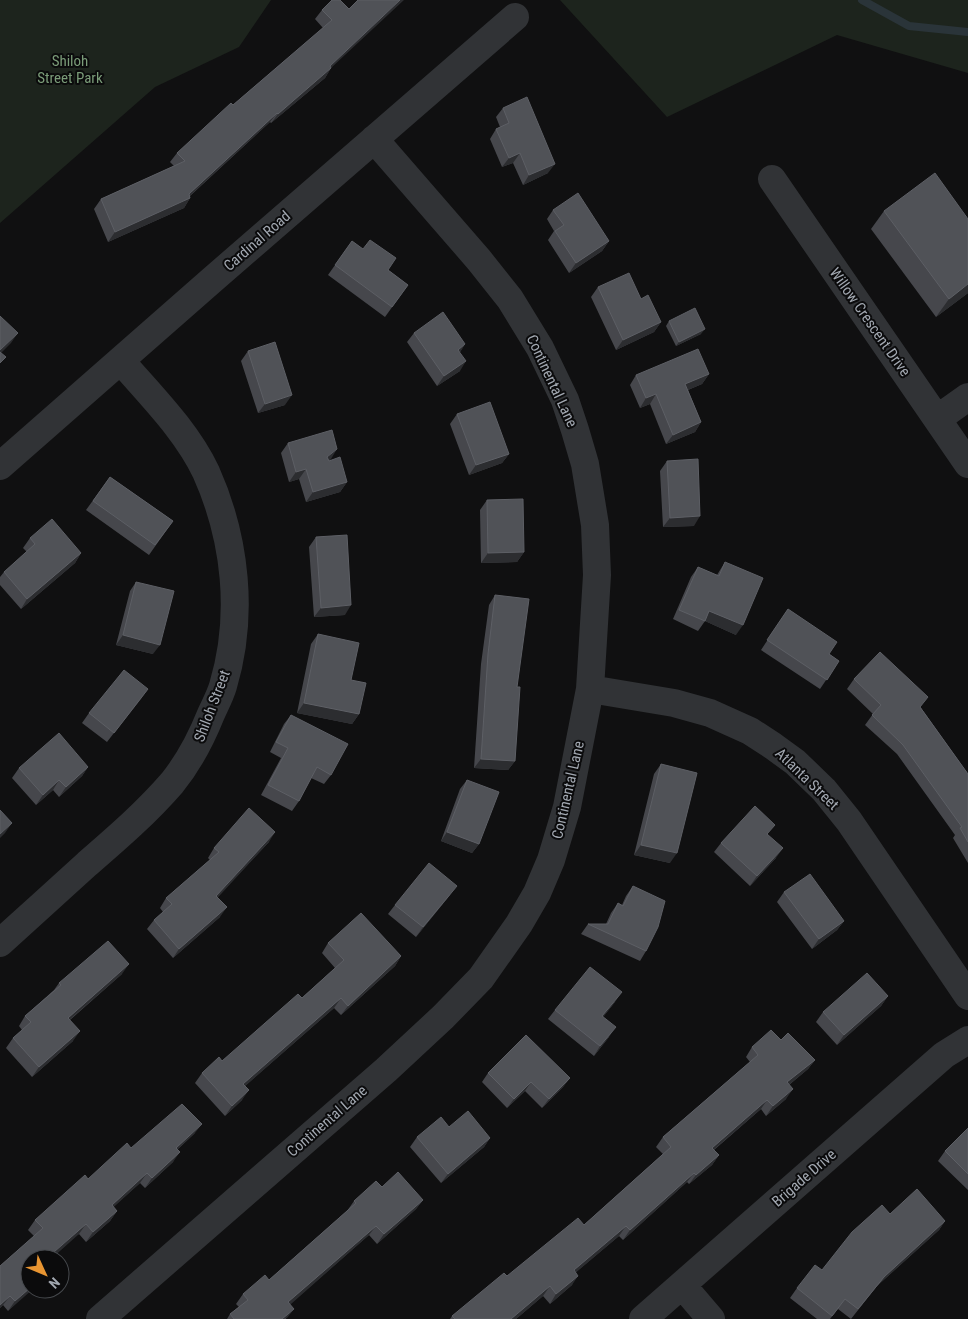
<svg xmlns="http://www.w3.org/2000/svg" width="968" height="1319" viewBox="0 0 968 1319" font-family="'Roboto Condensed',sans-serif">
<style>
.green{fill:#1d241d}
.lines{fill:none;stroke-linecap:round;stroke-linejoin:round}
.stream{stroke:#2a3439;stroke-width:8}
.minor{stroke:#313336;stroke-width:28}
.wall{fill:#46474c}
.shaded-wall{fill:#2c2d30}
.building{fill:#505257;stroke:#5d5f65}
.labels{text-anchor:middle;stroke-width:4;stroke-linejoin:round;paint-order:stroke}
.park-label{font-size:15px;fill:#7b9c79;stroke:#0b0b0c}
.street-label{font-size:15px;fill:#a2a8b1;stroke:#0b0b0c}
</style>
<rect width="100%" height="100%" fill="#101011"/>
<!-- green -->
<path class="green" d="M0,0H271L239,47L155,87L0,223Z
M560,0H968V73L837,35L667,117Z"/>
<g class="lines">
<!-- stream -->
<path class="stream" d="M862,0L909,26L968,32"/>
<!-- minor -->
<path class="minor" d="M772,179L968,464
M937,419L968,397
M0,466L212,280L515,17
M590,689L674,703L710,713L750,731L773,746L795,762L824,790L849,821L968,996
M0,943C29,917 58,890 87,864C117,838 146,813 172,783C189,762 201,739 211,714C215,705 220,696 223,686C244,616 236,539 206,472C186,430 151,396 121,361
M682,1285L711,1319
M100,1319L386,1070L443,1017L481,978L519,924L537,893L551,860L567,807L590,689L597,575L595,525L585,464L575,430L565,400L540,348L510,299L479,260L374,139
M643,1319L944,1055L968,1040"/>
</g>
<!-- wall -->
<path class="wall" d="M332,0L331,68L325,78L271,123L270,122L190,196V198L184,208L108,242L94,209L101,199L174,166L170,162L177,153L323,28L315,19L322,10Z
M503,108L548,173L523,185L513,163L502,167L490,139L496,129L500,127L496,117Z
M553,210L609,241L602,251L569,273L548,240L554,231L547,219Z
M884,211L968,293L936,317L871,229Z
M352,241L388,270L408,285L385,317L328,275Z
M598,287L641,299L661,322L654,332L616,350L591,297Z
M669,321L701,334L676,346L666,326Z
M414,333L465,344L460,352V371L437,386L407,342Z
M248,351L285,405L258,413L241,361Z
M709,374L702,384L688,390L701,422L695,432L666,444L650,404L640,408L630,385L636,375Z
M457,414L509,454L502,463L469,475L450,424Z
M288,443L331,459L329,460L347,482L340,492L306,502L299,479L289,482L281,453Z
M667,461L694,526L663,527L660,471Z
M110,477L173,521L149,555L86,510Z
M487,500L524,552L517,562L481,563L480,510Z
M316,537L345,615L314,617L309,547Z
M30,538L81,553L75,563L21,609L0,585V577L4,572L27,552L23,548Z
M725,562L736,635L705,621L698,631L673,619L691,577L698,567L717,575Z
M136,582L153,654L116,645L130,591Z
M495,595L517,687L515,761L508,770L474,768L481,664L489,605Z
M788,609L829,654L839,661L820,689L761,650Z
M318,634L351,680L359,714L352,724L297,713L311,644Z
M854,679L921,708L968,774V863L953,838L955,835L897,754L865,725L873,714L847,689Z
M148,689L107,742L82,723L89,713Z
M291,715L331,775L324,784L311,778L299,801L292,811L261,795L281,758L270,752L284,724Z
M661,764L670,863L634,855L654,774Z
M88,767L82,776L59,797L53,790L36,805L12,778L19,768Z
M467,780L479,844L472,853L441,841L460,789Z
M269,842L217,897L220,917L173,958L147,929L154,920L163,912L160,908L166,898L210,860L208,858L214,848Z
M721,843L776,858L750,886L714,852Z
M633,886L646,951L640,961L581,934L588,924H606L611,913L618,903L622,905L626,896Z
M784,892L844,921L837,930L812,949L777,902Z
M450,895L416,937L388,914L395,905Z
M328,943L401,956L395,966L341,1015L334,1008L245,1086L242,1100L225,1116L195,1083L202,1073L222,1061L302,998L335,968L322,953Z
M122,974L70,1020L73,1041L32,1077L6,1048L13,1038L22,1030L19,1026L25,1016L54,990L59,983Z
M888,996L881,1006L837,1045L816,1022L823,1012Z
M615,1002L603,1017L609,1037L594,1056L548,1019L555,1010Z
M781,1040L815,1060L808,1069L789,1085L786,1099L766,1116L761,1109L714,1150L719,1155L712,1165L689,1184L687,1182L623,1240L619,1236L576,1272L572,1285L550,1304L543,1296L516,1319H450L452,1316L507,1276L584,1225L663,1154L656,1147L663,1137L750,1062L746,1057L752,1047Z
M488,1073L570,1078L563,1087L542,1108L525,1091L507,1108L482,1082Z
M449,1127L490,1138L484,1147L441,1183L410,1147L417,1137Z
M968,1128V1190L938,1161L945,1151Z
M195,1133L178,1149L173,1162L145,1188L140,1183L113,1207L117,1211L110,1221L86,1242L79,1234L30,1259V1289L8,1311L3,1305L0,1308V1266L34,1236L28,1230L35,1220L88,1179L131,1148Z
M382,1187L423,1200L416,1209L377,1244L369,1235L290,1304L286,1319H227L230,1314L239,1307L236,1304L243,1294L269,1280L347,1211L354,1201Z
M890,1214L945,1221L939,1230L877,1286L851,1319L838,1309L830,1319H817L790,1298L797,1288L822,1270Z"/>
<!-- shaded-wall -->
<path class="shaded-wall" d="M400,0H404L331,68L325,78L271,123L278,114Z
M277,113L270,122L184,201L190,198L184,208L108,242L115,232L189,194Z
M520,153L513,163L502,167L509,158Z
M555,164L548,173L523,185L529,175Z
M609,241L602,251L569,273L576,263Z
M968,284V293L936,317L949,299Z
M661,322L654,332L616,350L623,340Z
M705,329L701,334L676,346L679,342Z
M18,333L11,343L0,354V350Z
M465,344L459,354L458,350Z
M466,361L460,371L437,386L444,376Z
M709,374L702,384L678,394L685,384Z
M656,394L650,404L640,408L646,398Z
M292,395L285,405L258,413L265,404Z
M701,422L695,432L666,444L673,435Z
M337,449L331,459L320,466L327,457Z
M509,454L502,463L469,475L476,465Z
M306,469L299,479L289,482L296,472Z
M347,482L340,492L306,502L313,492Z
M700,516L694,526L663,527L670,518Z
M524,552L517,562L481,563L488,553Z
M81,553L75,563L21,609L27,599Z
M351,605L345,615L314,617L321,608Z
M709,611L743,625L736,635L705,621Z
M123,635L160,645L153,654L116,645Z
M148,689L141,699L107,742L114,733Z
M304,703L359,714L352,724L297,713Z
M481,759L515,761L508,770L474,768Z
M88,767L82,776L59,797L66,787Z
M59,780L53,790L36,805L43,795Z
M12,823L5,833L0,838V834Z
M275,832L269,842L210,906L216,896Z
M447,832L479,844L472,853L441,841Z
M641,845L677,853L670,863L634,855Z
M783,848L776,858L750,886L757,876Z
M457,886L450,895L416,937L423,927Z
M227,907L220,917L173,958L179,949Z
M844,921L837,930L812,949L819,939Z
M401,956L395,966L341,1015L348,1006Z
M129,964L122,974L61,1027L68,1018Z
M622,992L615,1002L596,1026L602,1016Z
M888,996L881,1006L837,1045L844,1035Z
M341,998L334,1008L236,1094L243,1084Z
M616,1027L609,1037L594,1056L600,1046Z
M80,1031L73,1041L32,1077L39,1067Z
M815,1060L808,1069L780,1092L787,1082Z
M570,1078L563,1087L542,1108L549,1099Z
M531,1082L525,1091L507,1108L514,1099Z
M793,1089L786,1099L766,1116L773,1106Z
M249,1090L242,1100L225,1116L232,1106Z
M767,1100L761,1109L705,1157L712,1148Z
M202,1124L195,1133L169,1157L176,1148Z
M490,1138L484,1147L441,1183L448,1174Z
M180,1152L173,1162L145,1188L152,1178Z
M719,1155L712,1165L689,1184L696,1175Z
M147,1173L140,1183L105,1215L112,1205Z
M694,1173L687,1182L623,1240L630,1230Z
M423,1200L416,1209L377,1244L384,1234Z
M117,1211L110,1221L86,1242L93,1232Z
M945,1221L939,1230L877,1286L851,1319L884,1277Z
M86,1224L79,1234L51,1259H46Z
M376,1226L369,1235L282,1312L288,1302Z
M626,1226L619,1236L567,1280L574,1270Z
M578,1276L572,1285L550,1304L556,1294Z
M550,1286L543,1296L516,1319H511Z
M30,1288V1289H33L8,1311L15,1301Z
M10,1296L3,1305L0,1308V1305Z
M294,1309L287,1318L282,1319Z"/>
<!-- building -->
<path class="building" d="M332,0H340L349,9L358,0H400L330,66L331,68L278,114L277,113L189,194L190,198L115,232L101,199L185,161L177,153L231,103L233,105L332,20L322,10Z
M527,97L555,164L529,175L520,153L509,158L496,129L509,123L503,108Z
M935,173L968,219V284L949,299L884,211Z
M578,193L609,241L576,263L555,231L564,225L553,210Z
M370,240L396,258L388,270L408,285L392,307L335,265L352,241L363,249Z
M629,273L641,299L648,295L661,322L623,340L598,287Z
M695,308L705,329L679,342L669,321Z
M443,312L465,344L458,350L466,361L444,376L414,333Z
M0,316L18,333L0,350Z
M275,342L292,395L265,404L248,351Z
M698,349L709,374L685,384L701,422L673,435L656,394L646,398L636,375Z
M0,352L6,357L0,363Z
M490,402L509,454L476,465L457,414Z
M332,430L337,449L327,457L329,461L340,457L347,482L313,492L306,469L296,472L288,443Z
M698,459L700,516L670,518L667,461Z
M110,477L173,521L155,545L93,501Z
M523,499L524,552L488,553L487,500Z
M52,519L81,553L27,599L4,572L35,544L30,538Z
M347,535L351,605L321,608L316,537Z
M725,562L763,578L743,625L709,611L705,621L679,610L698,567L719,576Z
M136,582L174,591L160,645L123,635Z
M495,595L529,599L517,687H520L515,761L481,759L488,654Z
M788,609L837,642L829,654L839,661L827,680L767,640Z
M318,634L359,643L351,680L366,683L359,714L304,703Z
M880,652L928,697L920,707L968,774V842L960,828L962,827L903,745L872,715L881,705L854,679Z
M124,670L148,689L114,733L89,713Z
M291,715L348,744L331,775L317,767L299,801L268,785L288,748L276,742Z
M59,733L88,767L66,787L59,780L43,795L19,768Z
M661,764L697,773L677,853L641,845Z
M467,780L499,792L479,844L447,832Z
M755,806L775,825L767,834L783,848L757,876L721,843Z
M249,808L275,832L216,896L227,907L179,949L154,920L172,904L166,898L219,852L214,848Z
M0,810L12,823L0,834Z
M429,863L457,886L423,927L395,905Z
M810,874L844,921L819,939L784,892Z
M633,886L665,901L658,927L646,951L588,924H608L618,903L623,906Z
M361,913L401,956L348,1006L341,998L243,1084L249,1090L232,1106L202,1073L219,1057L222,1061L298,994L302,998L344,960L328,943Z
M108,941L129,964L68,1018L80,1031L39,1067L13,1038L31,1022L25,1016L61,985L59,983Z
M590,967L622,992L602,1016L616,1027L600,1046L555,1010Z
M867,973L888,996L844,1035L823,1012Z
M771,1030L781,1040L788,1033L815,1060L787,1082L793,1089L773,1106L767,1100L712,1148L719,1155L696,1175L694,1173L630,1230L626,1226L574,1270L578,1276L556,1294L550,1286L511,1319H455L452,1316L504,1273L507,1276L578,1218L584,1225L671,1147L663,1137L758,1055L752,1047Z
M526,1035L570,1078L549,1099L531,1082L514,1099L488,1073Z
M182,1104L202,1124L176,1148L180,1152L152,1178L147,1173L112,1205L117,1211L93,1232L86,1224L46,1259H30V1288L15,1301L10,1296L0,1305V1266L43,1228L35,1220L85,1175L88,1179L127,1143L131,1148Z
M468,1111L490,1138L448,1174L417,1137L441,1117L449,1127Z
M968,1128V1174L945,1151Z
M398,1172L423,1200L384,1234L376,1226L288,1302L294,1309L282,1319H234L230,1314L248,1300L243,1294L265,1275L269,1280L356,1203L354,1201L376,1181L382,1187Z
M917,1189L945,1221L884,1277L858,1309L845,1299L832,1316L797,1288L815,1265L822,1270L852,1232L882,1205L890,1214Z"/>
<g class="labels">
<!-- park labels -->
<g class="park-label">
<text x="70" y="66">Shiloh<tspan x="70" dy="17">Street Park</tspan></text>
</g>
<!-- street labels -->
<g class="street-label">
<text transform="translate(257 241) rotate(-41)" y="5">Cardinal Road</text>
<text transform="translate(870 322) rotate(55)" y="5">Willow Crescent Drive</text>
<text transform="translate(552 381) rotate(65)" y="5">Continental Lane</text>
<text transform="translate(212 706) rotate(-69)" y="5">Shiloh Street</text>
<text transform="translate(807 779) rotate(44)" y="5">Atlanta Street</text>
<text transform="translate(568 790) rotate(-77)" y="5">Continental Lane</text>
<text transform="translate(327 1121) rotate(-41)" y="5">Continental Lane</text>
<text transform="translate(804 1178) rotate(-41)" y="5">Brigade Drive</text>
</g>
</g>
<!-- north arrow -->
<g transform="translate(45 1274) rotate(134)"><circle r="24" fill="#0b0b0c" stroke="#474a4e"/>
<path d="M0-4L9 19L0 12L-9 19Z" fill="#e89532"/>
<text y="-8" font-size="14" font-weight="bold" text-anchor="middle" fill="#a2a8b1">N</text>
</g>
</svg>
